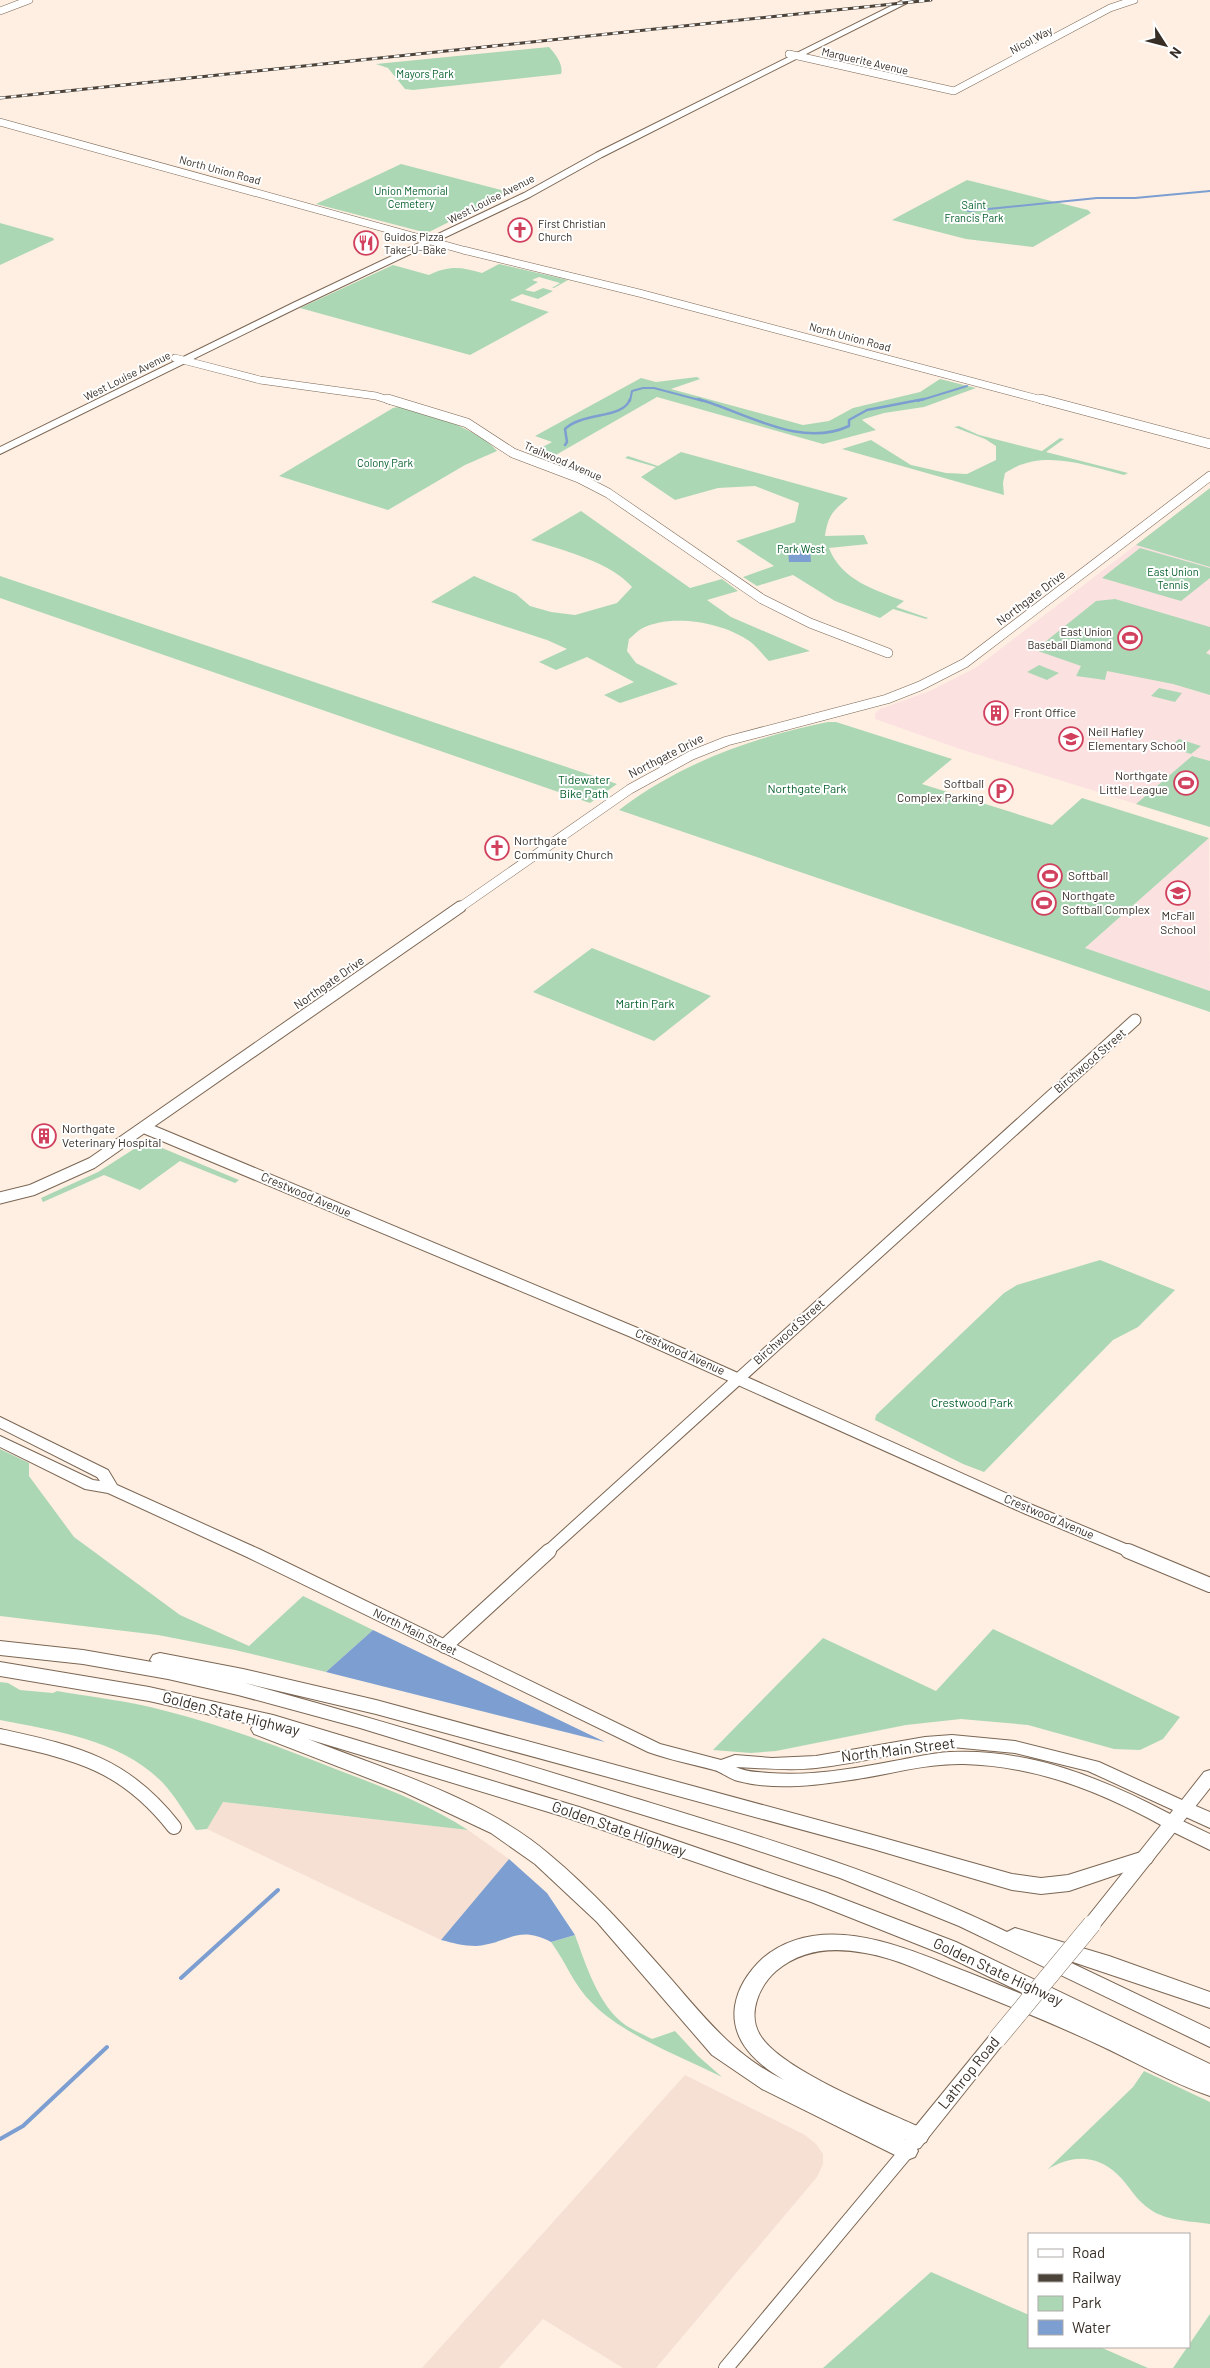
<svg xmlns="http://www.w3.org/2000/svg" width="1210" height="2368" viewBox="0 0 1210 2368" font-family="Barlow,sans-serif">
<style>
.industrial{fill:#f6dfd3}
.education{fill:#fce1e1}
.green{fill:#acd7b4}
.water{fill:#7c9ed0}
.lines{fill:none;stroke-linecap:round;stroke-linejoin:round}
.stream-far2{stroke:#7c9ed0;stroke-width:2}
.stream-far1{stroke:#7c9ed0;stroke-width:2.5}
.stream{stroke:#7c9ed0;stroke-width:4}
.minor-far3-casing{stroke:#7b6653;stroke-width:8}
.minor-far2-casing{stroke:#7b6653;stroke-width:10}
.minor-far1-casing{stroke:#7b6653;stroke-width:13}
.minor-casing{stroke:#7b6653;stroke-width:16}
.major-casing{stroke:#7b6653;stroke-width:2}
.highway-casing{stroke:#7b6653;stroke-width:2}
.minor-far3{stroke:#fff;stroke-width:7}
.minor-far2{stroke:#fff;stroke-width:9}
.minor-far1{stroke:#fff;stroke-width:11}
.minor{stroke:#fff;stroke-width:14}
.major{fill:#fff;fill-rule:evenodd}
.highway{fill:#fff;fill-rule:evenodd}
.rail-casing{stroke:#4b4239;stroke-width:3}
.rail{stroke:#fff;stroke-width:2;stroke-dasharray:5.5;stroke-linecap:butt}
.major-bridge-casing{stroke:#7b6653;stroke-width:19;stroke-linecap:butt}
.major-bridge{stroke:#fff;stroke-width:18}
.labels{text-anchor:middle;stroke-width:4;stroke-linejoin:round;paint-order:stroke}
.far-street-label{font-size:11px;fill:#372e26;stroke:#fff}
.far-park-label{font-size:11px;fill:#08612d;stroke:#fff}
.far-poi-label{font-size:11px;fill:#372e26;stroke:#fff;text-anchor:start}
.street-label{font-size:12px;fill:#372e26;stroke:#fff}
.poi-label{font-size:12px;fill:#372e26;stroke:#fff;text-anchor:start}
.park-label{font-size:12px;fill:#08612d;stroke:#fff}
.near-street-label{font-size:15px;fill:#372e26;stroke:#fff}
</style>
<rect width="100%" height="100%" fill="#feefe2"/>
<!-- industrial -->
<path class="industrial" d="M222,1802L468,1830L509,1859L441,1940L207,1829Z
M685,2075L805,2135L816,2144L823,2154V2164L817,2177L656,2368H623L543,2319L499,2368H422Z"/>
<!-- education -->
<path class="education" d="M1210,488V827L960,749L875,719V714L880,709L930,691L977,667Z
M1209,838L1210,991L1085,948Z"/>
<!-- green -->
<path class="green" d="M549,47C555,53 564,65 561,74L413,90L405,89L388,68L376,64Z
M401,164L509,192L427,233L316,204Z
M967,180L1088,210L1091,213L1033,247L966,239L892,220Z
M0,223L53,238L54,240L0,265Z
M499,264L568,280L554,288H552L560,283L539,277L532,280L538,282L525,290L534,292L543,288L553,291L538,299L522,294L510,300L549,312L470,355L300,308L393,265L429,275C449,265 462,267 482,273Z
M697,377L700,379L671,389L803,425L829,421L853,408L920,392L940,379L976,388L924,407L884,413L864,419L862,420L876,430L823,444L657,397L547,460L530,454L552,442L535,436L641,378L656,382Z
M398,407C422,409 483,432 497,451L465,465L388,510L279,476L393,408Z
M959,426L979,435L1042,451L1060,438L1064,439L1046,452L1128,473L1124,475C1084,465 1042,448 1005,473L1003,483L1004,495L842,449L871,440L911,465L946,473L967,474L996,460V446L985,439L954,427Z
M681,452L848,498C833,511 828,515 825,536L864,535L868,544L829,548C841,580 875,590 904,601L896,607L928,618L926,619L893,609L880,618L835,601L793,575L757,586L743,577L774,566L736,541L795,522L799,503L755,486L718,488L675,500L641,477L656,467L625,458L628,456L658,466Z
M1210,488V567L1136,545Z
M581,511L690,588L722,579L738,591L707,600L731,617L810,651L769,661C762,654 755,644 746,639C721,622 669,613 641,629C637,631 633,636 629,639L627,651L636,663L678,684L620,703L604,695L634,682L587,657L556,670L539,662L567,649L547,640L431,602L474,576L516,594L530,606L551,612L575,615L617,603L632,587C611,562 562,550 531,540Z
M1140,548L1210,568V578L1181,601L1102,578Z
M0,576L617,784L590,803L0,598Z
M1115,599L1210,627V649L1206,653L1210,655V695L1173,684L1107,671L1105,680L1076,676L1081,666L1035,650L1096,601Z
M1039,665L1059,673L1047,680L1027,672Z
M1159,688L1182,693L1175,702L1151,696Z
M828,722H836L952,759L922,784L1052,825L1082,798L1209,838L1085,948L1210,991V1012L619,810C679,764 753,737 828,722Z
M1179,739L1201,746L1191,754L1169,747Z
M1192,756L1210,761V827L1136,804Z
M592,948L711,996L654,1041L533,992Z
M149,1145H155L239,1180L235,1183L180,1161L140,1190L104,1175L43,1202L41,1198L98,1172L137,1147Z
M1100,1260L1175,1290L1138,1327L1113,1340L984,1472L963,1464L875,1420L876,1415L1004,1293L1017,1285Z
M0,1449L29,1463V1476L74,1537L180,1615L249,1646L303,1596L373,1630L326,1672L235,1650L158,1635L0,1616Z
M993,1629L1180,1717L1163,1739L1140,1750L1114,1749L1028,1725L961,1719L906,1725L776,1751L751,1753L713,1750L823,1638L936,1691Z
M0,1682L8,1683L20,1690L53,1693L57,1691C92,1697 128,1701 162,1710C222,1725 280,1747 338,1770C383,1787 428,1804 468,1830L223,1802L207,1829L196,1830C186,1815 176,1797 163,1783C121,1740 56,1731 0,1720Z
M575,1935C586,1965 598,2004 624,2024C632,2030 643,2034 652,2039L675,2031L698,2056L722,2077C682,2057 623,2035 592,2003C574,1986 566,1962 551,1942Z
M1144,2071L1210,2102V2224C1191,2221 1167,2221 1151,2210C1135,2200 1130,2186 1117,2174C1096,2154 1070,2155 1047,2170L1133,2087Z
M931,2272L1029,2315V2347H1100L1148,2368H823Z
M1210,2314V2368H1173Z"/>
<!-- water -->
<path class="water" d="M788,550H810L811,562H789Z
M373,1630L605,1742L326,1672Z
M509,1859L547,1893L575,1935L551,1942C517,1924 508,1944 476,1946C464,1946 453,1943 441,1940Z"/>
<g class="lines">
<!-- stream-far2 -->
<path class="stream-far2" d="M968,211L1097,198H1135L1210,191
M630,401L632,391L643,388H654L703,401
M918,401L967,386"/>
<!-- stream-far1 -->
<path class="stream-far1" d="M698,399C745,412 800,449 849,426V420L867,410L924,399
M565,445L567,442L565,429C582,412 624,419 630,399"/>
<!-- stream -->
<path class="stream" d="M181,1978L278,1890
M0,2139L23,2126L107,2047"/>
<!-- minor-far3 casing -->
<g class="minor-far3-casing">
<path id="minor-far3" d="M0,11L29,0
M789,54L954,91L1110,8L1134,0
M0,122L463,250L639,293L1046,401
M175,358L260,380L376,396L392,401"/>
</g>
<!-- minor-far2 casing -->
<g class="minor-far2-casing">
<path id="minor-far2" d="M388,399L467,423L513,453L579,478L608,493L762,599L810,623L888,653
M1041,399L1210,444
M459,908L630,789L692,755L727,741L887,699L920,686L965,663L1210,476"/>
</g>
<!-- minor-far1 casing -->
<g class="minor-far1-casing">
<path id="minor-far1" d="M145,1128L633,1332L1028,1509L1131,1552
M0,1198L32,1190L92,1163L460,907
M547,1552L1135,1020"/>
</g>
<!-- minor casing -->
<g class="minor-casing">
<path id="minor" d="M1128,1551L1210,1585
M445,1646L549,1551
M0,1736C76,1753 124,1763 174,1827
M726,2368L907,2151"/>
</g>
<!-- major casing -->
<g class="major-casing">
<path id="major" d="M903,0H913L602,157L530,197L299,307L0,454V447L293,303L524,193L596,153Z
M0,1417L108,1470L117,1485L259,1549L660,1744L721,1760L735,1755L772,1758L816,1756L925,1737L952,1735L1015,1741L1099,1762L1182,1800L1204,1772L1210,1770V1788L1098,1929L1092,1931L1086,1929L1083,1924L1086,1919L1161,1825C1099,1791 1036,1766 964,1764C924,1763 884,1776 844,1781C810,1786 771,1790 738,1781C729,1779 722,1772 714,1770C692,1764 670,1760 648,1752L247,1557L108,1493L85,1489L0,1447V1436L93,1480L100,1481L97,1477L0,1428ZM952,1747L1015,1753L1088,1771L1173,1810L1170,1814C1102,1778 1028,1748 950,1752C931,1753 912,1758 894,1761C853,1769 811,1776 769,1773C758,1772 746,1772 736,1767C762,1768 789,1771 816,1768C862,1763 906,1750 952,1747Z
M997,2032L1003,2034L1006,2039L1003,2044L920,2148L913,2150L906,2148L904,2143L906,2138L991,2034Z"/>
</g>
<!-- highway casing -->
<g class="highway-casing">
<path id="highway" d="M0,1641L83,1650L152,1662L150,1660L153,1655L160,1653L243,1669L376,1700L873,1835L1012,1874L1041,1878L1068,1875L1144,1851L1151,1853L1154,1858L1151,1863L1069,1891L1041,1894L1012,1890L873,1849L376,1714L245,1683C374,1718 501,1757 628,1796C756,1835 886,1873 1007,1932L1015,1928L1109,1956L1210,1992V2008L1061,1958L1210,2029V2047L959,1926L840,1878L735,1843L360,1728L238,1695L168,1679L83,1664L0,1655Z
M0,1662L149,1687L273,1715L579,1807L825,1892L956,1942L1210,2064V2096C1171,2083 1134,2061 1097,2044C1050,2022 1002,2003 954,1984C925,1973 896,1958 865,1953C833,1947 802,1949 776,1971C759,1986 747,2014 760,2035C780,2070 887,2112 926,2130L929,2136L926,2142L918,2145L904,2139L915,2145L918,2151L915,2157L907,2160L899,2157L762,2089L712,2055L597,1922L535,1864L491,1833L404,1792L254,1734L251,1729L254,1725L149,1701L0,1676ZM308,1739L565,1817L811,1902L942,1954L1039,2001C1011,1990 983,1978 954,1967C896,1944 819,1912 763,1958C749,1971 738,1987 735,2006C730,2041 757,2064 784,2080C731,2054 702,2014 664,1971C628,1930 592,1890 550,1855C486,1799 387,1770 308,1739Z
M1184,1801L1210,1812V1828L1177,1813L1174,1808L1177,1803Z
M1172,1816L1210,1834V1850L1165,1828L1162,1823L1165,1818Z"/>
</g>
<!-- minor-far3 -->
<use href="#minor-far3" class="minor-far3"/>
<!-- minor-far2 -->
<use href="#minor-far2" class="minor-far2"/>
<!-- minor-far1 -->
<use href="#minor-far1" class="minor-far1"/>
<!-- minor -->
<use href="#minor" class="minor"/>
<!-- major -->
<use href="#major" class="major"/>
<!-- highway -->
<use href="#highway" class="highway"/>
<!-- rail casing -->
<g class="rail-casing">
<path id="rail" d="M0,98L931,0"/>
</g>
<!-- rail -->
<use href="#rail" class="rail"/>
<!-- major-bridge casing -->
<g class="major-bridge-casing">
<path id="major-bridge" d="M997,2039L1092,1924"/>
</g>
<!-- major-bridge -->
<use href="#major-bridge" class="major-bridge"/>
</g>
<!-- icons -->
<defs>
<g id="church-ring" transform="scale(1.25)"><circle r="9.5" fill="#fff" stroke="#d1415e" stroke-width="1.5"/><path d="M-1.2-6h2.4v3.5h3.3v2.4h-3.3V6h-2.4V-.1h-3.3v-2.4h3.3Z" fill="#d1415e"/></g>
<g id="restaurant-ring" transform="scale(1.25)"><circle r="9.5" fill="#fff" stroke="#d1415e" stroke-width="1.5"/><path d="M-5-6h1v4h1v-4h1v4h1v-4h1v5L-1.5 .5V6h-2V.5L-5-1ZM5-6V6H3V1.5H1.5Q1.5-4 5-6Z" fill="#d1415e"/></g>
<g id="stadium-ring" transform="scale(1.25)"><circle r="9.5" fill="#fff" stroke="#d1415e" stroke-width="1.5"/><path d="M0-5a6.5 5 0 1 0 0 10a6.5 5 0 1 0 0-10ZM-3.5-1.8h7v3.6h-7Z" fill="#d1415e"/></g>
<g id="building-ring" transform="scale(1.25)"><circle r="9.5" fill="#fff" stroke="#d1415e" stroke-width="1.5"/><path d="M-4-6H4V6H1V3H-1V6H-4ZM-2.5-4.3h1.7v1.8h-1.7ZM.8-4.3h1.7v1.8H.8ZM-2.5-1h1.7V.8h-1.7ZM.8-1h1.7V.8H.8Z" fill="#d1415e"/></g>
<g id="school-ring" transform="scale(1.25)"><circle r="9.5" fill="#fff" stroke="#d1415e" stroke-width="1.5"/><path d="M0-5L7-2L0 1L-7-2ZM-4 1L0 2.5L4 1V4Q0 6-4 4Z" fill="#d1415e"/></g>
<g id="parking-ring" transform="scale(1.25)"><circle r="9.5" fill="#fff" stroke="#d1415e" stroke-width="1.5"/><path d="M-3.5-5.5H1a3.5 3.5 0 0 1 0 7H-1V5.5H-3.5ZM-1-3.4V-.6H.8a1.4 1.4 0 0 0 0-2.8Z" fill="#d1415e"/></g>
</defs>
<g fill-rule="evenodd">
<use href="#church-ring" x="520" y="230"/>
<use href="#restaurant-ring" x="366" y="243"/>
<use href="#stadium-ring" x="1130" y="638"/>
<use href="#building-ring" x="996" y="713"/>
<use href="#school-ring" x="1071" y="739"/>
<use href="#stadium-ring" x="1186" y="783"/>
<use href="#parking-ring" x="1001" y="791"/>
<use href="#church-ring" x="497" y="848"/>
<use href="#stadium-ring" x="1050" y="876"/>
<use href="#school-ring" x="1178" y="893"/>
<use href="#stadium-ring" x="1044" y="903"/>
<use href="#building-ring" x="44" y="1136"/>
</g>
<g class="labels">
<!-- far-street labels -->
<g class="far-street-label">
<text transform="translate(1031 40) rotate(-28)" y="4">Nicol Way</text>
<text transform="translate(865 61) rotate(13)" y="4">Marguerite Avenue</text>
<text transform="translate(220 170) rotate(15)" y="4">North Union Road</text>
<text transform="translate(491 199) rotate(-27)" y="4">West Louise Avenue</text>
<text transform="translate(850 337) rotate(15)" y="4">North Union Road</text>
<text transform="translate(127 376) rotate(-27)" y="4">West Louise Avenue</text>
<text transform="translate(563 461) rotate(23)" y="4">Trailwood Avenue</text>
</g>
<!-- far-park labels -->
<g class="far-park-label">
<text x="425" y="78">Mayors Park</text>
<text x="411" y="195">Union Memorial<tspan x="411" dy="13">Cemetery</tspan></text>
<text x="974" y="209">Saint<tspan x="974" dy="13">Francis Park</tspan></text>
<text x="385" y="467">Colony Park</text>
<text x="801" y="553">Park West</text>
<text x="1173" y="576">East Union<tspan x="1173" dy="13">Tennis</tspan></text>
</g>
<!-- far-poi labels -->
<g class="far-poi-label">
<text x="538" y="228">First Christian<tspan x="538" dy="13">Church</tspan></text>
<text x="384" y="241">Guidos Pizza<tspan x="384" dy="13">Take-U-Bake</tspan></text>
<text x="1112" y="636" text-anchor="end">East Union<tspan x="1112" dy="13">Baseball Diamond</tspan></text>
</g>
<!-- street labels -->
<g class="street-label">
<text transform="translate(1031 598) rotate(-37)" y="4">Northgate Drive</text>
<text transform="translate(666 756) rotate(-27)" y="4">Northgate Drive</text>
<text transform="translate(329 983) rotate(-35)" y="4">Northgate Drive</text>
<text transform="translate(1090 1061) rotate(-41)" y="4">Birchwood Street</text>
<text transform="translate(306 1195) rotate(23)" y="4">Crestwood Avenue</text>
<text transform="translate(789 1332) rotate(-42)" y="4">Birchwood Street</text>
<text transform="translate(680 1352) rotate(24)" y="4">Crestwood Avenue</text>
<text transform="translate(1049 1517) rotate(23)" y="4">Crestwood Avenue</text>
<text transform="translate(415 1632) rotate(26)" y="4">North Main Street</text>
</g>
<!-- poi labels -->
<g class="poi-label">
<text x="1014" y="717">Front Office</text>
<text x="1088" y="736">Neil Hafley<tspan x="1088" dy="14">Elementary School</tspan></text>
<text x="1168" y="780" text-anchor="end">Northgate<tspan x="1168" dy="14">Little League</tspan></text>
<text x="984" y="788" text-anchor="end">Softball<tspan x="984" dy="14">Complex Parking</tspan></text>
<text x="514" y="845">Northgate<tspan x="514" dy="14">Community Church</tspan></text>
<text x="1068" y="880">Softball</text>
<text x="1062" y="900">Northgate<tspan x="1062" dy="14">Softball Complex</tspan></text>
<text x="1178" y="920" text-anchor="middle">McFall<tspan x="1178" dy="14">School</tspan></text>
<text x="62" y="1133">Northgate<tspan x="62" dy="14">Veterinary Hospital</tspan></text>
</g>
<!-- park labels -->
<g class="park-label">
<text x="584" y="784">Tidewater<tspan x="584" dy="14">Bike Path</tspan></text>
<text x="807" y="793">Northgate Park</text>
<text x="645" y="1008">Martin Park</text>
<text x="972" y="1407">Crestwood Park</text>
</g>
<!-- near-street labels -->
<g class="near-street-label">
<text transform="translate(231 1714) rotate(14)" y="5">Golden State Highway</text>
<text transform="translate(898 1750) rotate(-7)" y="5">North Main Street</text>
<text transform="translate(619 1829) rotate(19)" y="5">Golden State Highway</text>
<text transform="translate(998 1972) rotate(25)" y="5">Golden State Highway</text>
<text transform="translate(969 2073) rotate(-51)" y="5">Lathrop Road</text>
</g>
</g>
<!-- legend -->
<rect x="1028" y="2233" width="162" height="115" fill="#ffffff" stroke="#afaba8"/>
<rect x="1038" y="2249" width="25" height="8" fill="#ffffff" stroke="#afaba8"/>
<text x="1072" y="2258" font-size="15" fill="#372e26">Road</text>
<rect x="1038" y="2274" width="25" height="8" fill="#4b4239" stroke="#afaba8"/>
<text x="1072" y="2283" font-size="15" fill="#372e26">Railway</text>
<rect x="1038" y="2296" width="25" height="15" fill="#acd7b4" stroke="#afaba8"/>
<text x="1072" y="2308" font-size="15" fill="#372e26">Park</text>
<rect x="1038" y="2320" width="25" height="15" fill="#7c9ed0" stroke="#afaba8"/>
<text x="1072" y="2333" font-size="15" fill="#372e26">Water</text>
<!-- north arrow -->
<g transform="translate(1165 45) rotate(126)" stroke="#ffffff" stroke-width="4" paint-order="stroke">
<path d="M0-4L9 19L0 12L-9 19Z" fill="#372e26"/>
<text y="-8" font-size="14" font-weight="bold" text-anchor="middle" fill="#372e26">N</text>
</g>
</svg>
